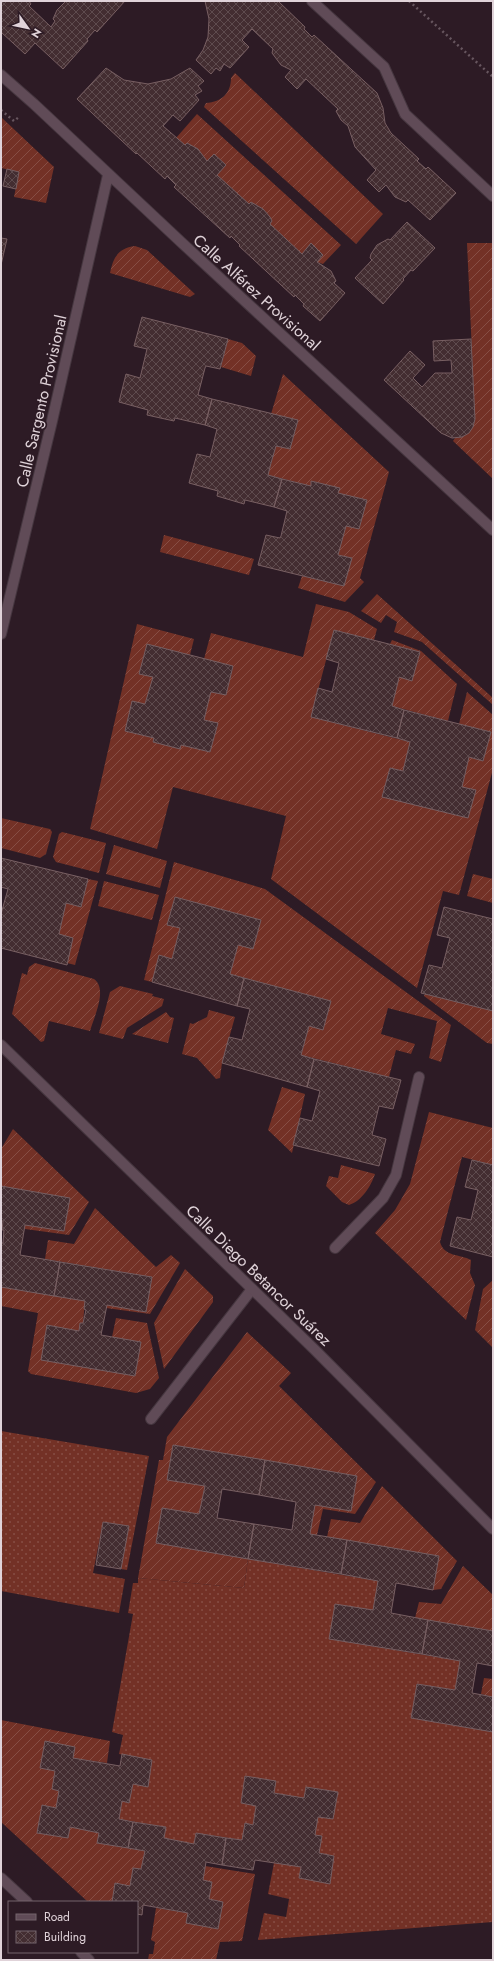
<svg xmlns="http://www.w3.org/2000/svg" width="494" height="1961" viewBox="0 0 494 1961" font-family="Jost,sans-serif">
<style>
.grass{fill:url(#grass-dots)}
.garden{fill:url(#garden-furrows)}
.building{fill:url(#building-cross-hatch);stroke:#785f62}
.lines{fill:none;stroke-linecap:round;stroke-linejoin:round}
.lane-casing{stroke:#45363f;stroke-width:12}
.street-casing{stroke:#45363f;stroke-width:12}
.path{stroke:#67565f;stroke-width:2.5;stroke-dasharray:2 3;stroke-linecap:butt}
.lane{stroke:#604b57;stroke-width:10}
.street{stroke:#604b57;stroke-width:10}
.labels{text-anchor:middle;stroke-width:3.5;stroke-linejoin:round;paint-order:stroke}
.street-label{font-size:16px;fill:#e0d3d9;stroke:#2d1b25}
</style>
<defs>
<pattern id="grass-dots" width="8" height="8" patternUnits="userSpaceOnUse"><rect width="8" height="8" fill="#733126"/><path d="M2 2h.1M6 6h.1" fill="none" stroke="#874e45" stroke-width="1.8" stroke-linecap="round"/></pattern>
<pattern id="garden-furrows" width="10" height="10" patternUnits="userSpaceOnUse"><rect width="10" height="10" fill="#733126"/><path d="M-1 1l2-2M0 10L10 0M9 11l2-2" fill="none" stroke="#874e45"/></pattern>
<pattern id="building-cross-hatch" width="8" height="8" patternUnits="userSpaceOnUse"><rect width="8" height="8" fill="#432d31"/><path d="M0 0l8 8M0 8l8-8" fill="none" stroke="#5e4b4e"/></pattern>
</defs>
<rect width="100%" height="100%" fill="#2d1b25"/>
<!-- grass -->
<path class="grass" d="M1,1431L149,1456L127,1570L121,1569L129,1526L103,1522L93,1573L125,1579L119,1613L1,1591Z
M248,1559L378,1581L373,1610L330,1639L460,1661L455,1690L417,1684L411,1718L493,1732V1922L258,1940L264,1913L286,1917L289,1899L268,1894L274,1863L301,1867L299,1878L330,1883L334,1856L319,1853L322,1836L315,1835L318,1817L333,1819L338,1792L306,1787L304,1798L274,1793L245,1776L241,1803L256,1806L253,1825L245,1823L242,1840L196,1833L194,1844L164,1838L165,1827L119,1819L122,1801L129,1803L133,1784L148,1787L152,1760L119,1754L123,1735L112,1732L133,1614L128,1613L133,1583H138V1578L244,1588Z"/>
<!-- garden -->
<path class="garden" d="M235,73L383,214L356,244L204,107L206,103C222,102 231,93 231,78Z
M197,114L341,245L323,264L317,262L323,255L311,244L302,254L270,224L272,221C268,212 261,206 251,203L249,204L217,175L226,165L214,154L207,161L198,149L187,143L185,145L176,138Z
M1,117L54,167L46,203L14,197L19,172L1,168Z
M467,243H493V479L453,441L455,438C466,438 473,430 475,419Z
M135,246L147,250L195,294L190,297L110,273C113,258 118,248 135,246Z
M228,339L242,343L256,356L251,376L221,367Z
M283,374L389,472L360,578L364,582L345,602L298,588L302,576L344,586L351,558L338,555L346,526L359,529L367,500L338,493L339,488L312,481L311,486L268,475L276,446L290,449L298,421L271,414Z
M164,535L254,559L249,575L160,552Z
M377,594L493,698V705L422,642L394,632L397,622L386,615L381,623L361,611Z
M316,604L349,612L377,629L374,640L334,630L311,717L410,742L403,771L390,768L382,796L475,790L462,787L469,757L483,761L491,732L459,724L467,692L493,715V769L459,895L443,891L417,988L271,879L286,816L173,787L157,849L90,829L137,624L194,639L190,655L147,644L139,674L153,677L145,704L132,702L125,731L154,738L153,742L180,749L181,745L210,752L218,724L204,720L210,695L211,692L226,695L233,667L204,659L211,633L303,657Z
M392,640L421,651L457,684L448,721L392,706L399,677L412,680L420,652L390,644Z
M1,818L50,829L52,832L46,854L40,858L1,848Z
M62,832L106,843L99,873L56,862L53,857L59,834Z
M114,845L167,861L160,888L106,874Z
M174,862L265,889L451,1025L441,1062L429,1058L437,1021L388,1008L381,1034L415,1044L411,1054L396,1050L389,1077L301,1055L309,1026L323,1030L331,1001L230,974L238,945L253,949L261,920L175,897L167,925L180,928L172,959L160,955L152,982L144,980Z
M473,874L493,879V903L467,896Z
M88,879L98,881L75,965L67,963L59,934L66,903L81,907Z
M104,881L159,895L152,920L98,906Z
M35,963L94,979C108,989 94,1017 90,1031L49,1021L44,1041L41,1042L12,1014L22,973L27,975L29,967Z
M120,986L153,994L152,996L164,999L162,1006L127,1028L123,1039L99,1033L110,992Z
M425,994L493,1011V1044L487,1043L424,996Z
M209,1010L235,1017L222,1063L220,1078L216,1079L197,1058L182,1054L190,1023L193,1024L207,1017Z
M166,1012L170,1017L174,1018L168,1043L132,1034Z
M282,1087L305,1094L292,1153L268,1130Z
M429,1112L493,1128V1165L462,1157L440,1242C444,1257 460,1254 471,1260L470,1273L475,1285L466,1320L375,1233L395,1210L410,1184Z
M13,1129L89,1202L69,1235L25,1229V1225L64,1231L70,1198L1,1186V1149Z
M341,1165L375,1174C371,1186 362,1201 349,1205L342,1202L326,1186L329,1176L338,1178Z
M95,1208L156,1267L171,1255L180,1263L150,1314L106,1308L107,1305L146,1312L152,1277L45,1259L48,1240L74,1244Z
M185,1269L213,1296V1302L164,1369L154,1323Z
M493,1280V1348L475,1330L483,1289Z
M1,1287L85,1301L83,1323H80L79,1331L47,1325L42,1360L135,1376L141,1342L112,1337L116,1318L147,1323L159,1378L150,1389L136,1393L31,1374L28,1371L38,1313L1,1306Z
M247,1332L291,1373L279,1386L376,1482L355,1514L323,1509L317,1535L310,1534L315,1505L351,1510L357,1476L173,1445L167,1479L205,1486L199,1514L162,1508L156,1543L248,1559L244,1588L138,1578L159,1460H163L167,1437Z
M382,1486L457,1561L441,1589L433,1590L439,1556L327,1537L331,1519L360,1523Z
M463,1566L493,1595V1631L415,1618L419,1602L441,1604Z
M484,1678L493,1679V1697L481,1694Z
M1,1720L110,1741L107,1763L73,1758L75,1747L45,1742L40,1768L55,1771L52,1789L59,1791L56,1808L42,1805L37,1833L68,1838L70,1827L99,1833L97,1843L145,1851L141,1869L133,1868L130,1886L115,1883L112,1902H88L1,1822Z
M205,1866L255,1874L242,1941L220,1942L216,1960H148L149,1954H153L155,1942L151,1940L156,1908L188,1913L187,1923L218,1929L223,1902L209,1899L203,1880Z"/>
<!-- building -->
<path class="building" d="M1,1H29L31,4L29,6L51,27L55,21L53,19L57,10L66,1H125L97,32L95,30L87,39L88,41L63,69L35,43L25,54L1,32Z
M205,1H278L305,27L304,29L312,37L314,35L377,93L383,108L385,123L391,133L419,159L417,161L426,169L428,167L456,193L430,220L408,200L406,202L395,197L386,185L379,192L367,180L376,170L355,147L348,126L341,120L336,111L338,109L306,79L297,89L285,77L291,70L281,65L272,53L273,49L252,29L242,40L249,47L230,68L224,64L220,71L216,68L211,74L196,60L203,50L208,37L209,19Z
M106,68L124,80L148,84L171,79L190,68L204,81L198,86L202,91L195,95L199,100L180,121L173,115L163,126L185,145L187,143L198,149L207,161L214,154L226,165L217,175L249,204L251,202L263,209L270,217L272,221L270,224L302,254L311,243L323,255L317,262L331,271L336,281L334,283L345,293L320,321L303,306L304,304L295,295L294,297L239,246L240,245L231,236L230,238L174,187L176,185L167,176L165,179L137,153L136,154L77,99Z
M7,169L19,172L16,189L3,186Z
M407,222L435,248L413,271L411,270L403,279L404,280L383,304L355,278L372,260L370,258L371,254L377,245L388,239L390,240Z
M1,238L7,239L1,265Z
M142,317L228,339L220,369L206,366L205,368L198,395L212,399L205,425L175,418L174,421L147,415L148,410L119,402L126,374L140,378L147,349L134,346Z
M471,339L475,419L473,427L469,433L462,437L452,438L441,433L384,380L410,351L425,365L413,378L422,387L435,373H452L451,360L434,361L433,341Z
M212,399L298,420L290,449L276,446L271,463L268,475L282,479L274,507L245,500L244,504L217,496L218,491L189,483L197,454L210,457L217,429L205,425Z
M282,479L311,486V481L340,488L338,493L367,500L359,529L346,526L338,555L352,558L344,586L258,565L266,535L280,538L281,536L287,511L274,507Z
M334,630L420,652L412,681L399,677L398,682L392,706L404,710L397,738L311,717L318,688L332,692L339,663L326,659Z
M147,644L233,666L226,695L211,692L210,695L204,720L218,723L210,752L181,745L180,749L153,742L154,738L125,731L132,701L145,704L153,677L139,674Z
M404,710L491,732L483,761L469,757L462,787L476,790L468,818L382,797L390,768L403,771L410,742L397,738Z
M1,858L88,879L81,907L66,903L59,934L73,938L67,965L1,948V914L8,889L1,887Z
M175,897L261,920L253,949L238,945L230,974L244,978L237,1006L152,982L159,955L172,959L180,928L167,925Z
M444,907L493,919V1011L421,993L429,965L442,968L450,938L437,935Z
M244,978L331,1001L323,1030L309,1026L301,1055L314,1059L307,1087L222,1063L229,1037L242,1040L250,1009L237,1006Z
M314,1059L401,1080L393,1109L379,1106L372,1135L386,1139L379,1166L293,1145L300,1118L312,1121L320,1091L307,1087Z
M472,1160L493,1165V1257L450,1246L457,1217L471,1220L478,1190L465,1187Z
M1,1186L70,1198L64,1231L25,1225L20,1255L60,1262L54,1296L1,1287V1243H3L4,1230H2L3,1221H1Z
M60,1262L152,1277L146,1312L107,1305L101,1335L141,1342L135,1376L41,1360L47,1325L79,1331L80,1323H83L86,1310L84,1309L85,1301L54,1296Z
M173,1445L265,1460L259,1495L222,1489L217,1518L254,1524L248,1559L156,1543L162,1508L199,1514L205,1486L167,1480Z
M265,1460L357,1476L351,1511L315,1505L310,1534L347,1540L341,1574L248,1559L254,1524L292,1530L296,1502L259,1495Z
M103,1522L129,1526L121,1569L96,1565Z
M347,1540L439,1556L433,1590L396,1583L391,1613L428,1620L422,1654L329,1639L335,1604L373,1610L378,1581L341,1574Z
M428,1620L493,1631V1666L477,1663L472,1693L493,1697V1732L411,1718L417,1684L455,1690L460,1661L422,1654Z
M45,1741L75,1747L73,1758L120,1766L122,1754L152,1760L148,1787L133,1784L129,1803L122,1801L119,1819L133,1822L128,1848L97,1843L99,1833L70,1827L68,1838L37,1833L42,1805L56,1808L59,1791L52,1789L55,1771L40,1768Z
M245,1776L276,1781L274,1793L304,1798L306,1787L338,1792L333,1819L318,1817L315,1835L322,1836L319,1853L334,1856L330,1884L299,1878L301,1867L255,1860L253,1870L222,1865L226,1838L242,1840L245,1823L253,1825L256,1806L241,1803Z
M133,1822L166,1827L164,1838L194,1844L196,1833L226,1838L222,1865L206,1862L203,1880L212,1882L209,1899L223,1902L218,1929L186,1923L188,1913L143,1905L142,1915L137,1914V1902H112L115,1883L130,1886L133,1868L141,1869L145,1851L128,1848Z"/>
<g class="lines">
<!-- lane casing -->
<g class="lane-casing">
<path id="lane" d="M335,1248L383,1198L396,1175L419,1077
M151,1419L252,1289"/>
</g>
<!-- street casing -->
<g class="street-casing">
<path id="street" d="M312,1L384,67L405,114L493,196
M1,75L34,104L181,242L493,530
M1,634L52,421L108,175
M1,1045L314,1349L493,1529
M1,1878L27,1902
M81,1952L89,1960"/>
</g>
<!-- path -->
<path class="path" d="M409,1L493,77
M1,110L14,121L19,117"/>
<!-- lane -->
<use href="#lane" class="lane"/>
<!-- street -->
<use href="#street" class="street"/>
</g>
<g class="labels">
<!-- street labels -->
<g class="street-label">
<text transform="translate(257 292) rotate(42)" y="6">Calle Alférez Provisional</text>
<text transform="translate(41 401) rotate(-77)" y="6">Calle Sargento Provisional</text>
<text transform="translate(259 1275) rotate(44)" y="6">Calle Diego Betancor Suárez</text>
</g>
</g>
<!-- border -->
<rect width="494" height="1961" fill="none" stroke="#e0d3d9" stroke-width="4"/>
<!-- legend -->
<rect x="8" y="1901" width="130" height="52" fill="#2d1b25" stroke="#75656d"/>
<rect x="16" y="1914" width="20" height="6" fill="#604b57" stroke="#75656d"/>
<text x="44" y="1921" font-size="12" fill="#e0d3d9">Road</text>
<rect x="16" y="1931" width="20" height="12" fill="url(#building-cross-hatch)" stroke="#75656d"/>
<text x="44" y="1941" font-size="12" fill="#e0d3d9">Building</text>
<!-- north arrow -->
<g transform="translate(28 28) rotate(123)" stroke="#2d1b25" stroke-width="3" paint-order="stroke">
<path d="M0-3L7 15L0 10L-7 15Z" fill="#e0d3d9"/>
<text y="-6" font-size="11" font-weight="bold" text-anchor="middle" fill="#e0d3d9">N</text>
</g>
</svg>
